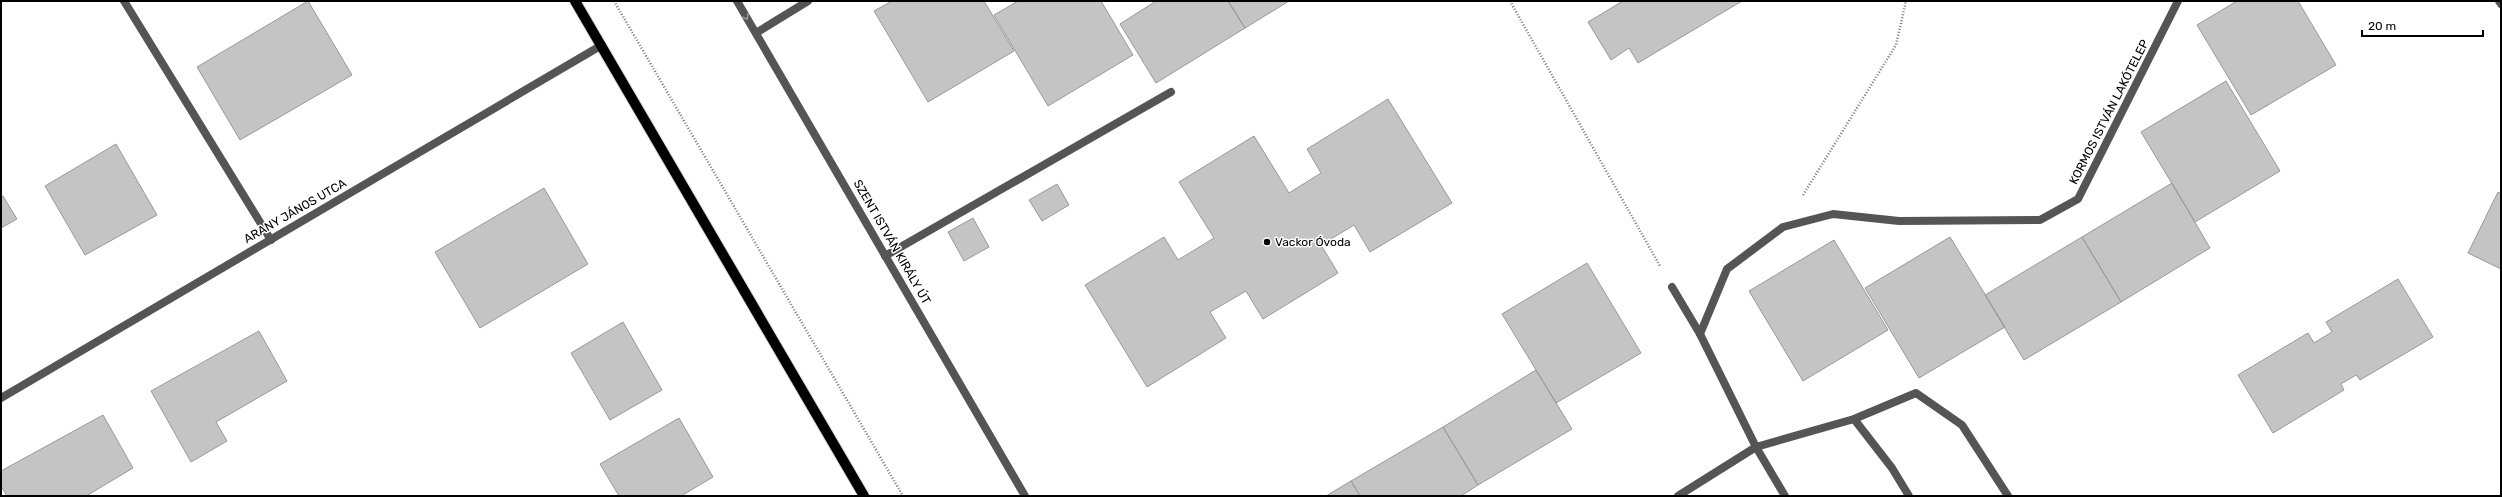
<svg xmlns="http://www.w3.org/2000/svg" width="2502" height="497" viewBox="0 0 2502 497" font-family="Rubik,sans-serif">
<style>
.building{fill:#c4c4c4;stroke:#999}
.lines{fill:none;stroke-linecap:round;stroke-linejoin:round}
.primary-casing{stroke:#dbdbdb;stroke-width:12}
.path{stroke:#777;stroke-width:2.5;stroke-dasharray:1 2;stroke-linecap:butt}
.lane{stroke:#555;stroke-width:8}
.street{stroke:#555;stroke-width:8}
.primary{stroke:#000;stroke-width:10}
.oneway{stroke:#999}
.poi-dot{fill:#000;stroke:#fff;stroke-width:1.5}
.labels{text-anchor:middle;stroke-width:3;stroke-linejoin:round;paint-order:stroke}
.street-label{font-size:12px;fill:#000;stroke:#fff}
.poi-label{font-size:12px;fill:#000;stroke:#fff;text-anchor:start}
</style>
<rect width="100%" height="100%" fill="#fff"/>
<!-- building -->
<path class="building" d="M308,1L352,75L240,140L197,67Z
M892,1H984L1014,51L928,102L874,11Z
M1018,1H1101L1133,55L1048,106L994,15Z
M1156,1H1228L1245,28L1156,83L1120,24Z
M1228,1H1289L1245,28Z
M1623,1H1742L1638,63L1629,48L1611,60L1588,22Z
M2237,1H2298L2336,65L2251,115L2197,25Z
M2226,81L2280,171L2195,222L2141,132Z
M1388,99L1452,203L1370,252L1354,225L1321,245L1338,273L1263,319L1246,291L1210,312L1226,338L1147,387L1085,285L1164,237L1178,260L1214,238L1179,182L1254,136L1289,193L1321,173L1307,149Z
M116,144L157,215L85,255L45,186Z
M2172,183L2210,248L2121,302L2082,237Z
M1057,184L1069,205L1042,221L1029,200Z
M544,188L588,264L480,328L435,252Z
M2498,192L2501,194V269L2468,253Z
M3,196L17,219L1,228V197Z
M973,218L989,247L964,261L948,232Z
M1950,237L2005,327L1919,378L1865,288Z
M2082,237L2121,302L2024,360L1985,295Z
M1834,240L1888,330L1803,381L1749,291Z
M1587,263L1641,353L1556,403L1502,314Z
M2398,279L2433,337L2360,380L2356,375L2341,384L2344,390L2273,433L2238,375L2308,333L2314,343L2332,332L2326,322Z
M623,322L662,390L610,420L571,353Z
M259,331L287,381L216,422L227,441L191,462L151,391Z
M1536,370L1572,429L1478,485L1443,427Z
M103,415L133,468L86,496H7L1,486V471Z
M679,418L713,477L681,496H619L600,464Z
M1443,427L1478,485L1461,496H1360L1351,481Z
M1351,481L1360,496H1326Z"/>
<g class="lines">
<!-- primary casing -->
<g class="primary-casing">
<path id="primary" d="M575,1L864,496"/>
</g>
<!-- path -->
<path class="path" d="M614,1L903,496
M1510,1L1660,266
M1803,195L1896,45L1906,1"/>
<!-- lane -->
<path class="lane" d="M124,1L271,240
M885,256L1171,92
M1672,287L1700,334
M1854,419L1916,393L1962,425L2008,496
M1756,447L1854,419L1892,468L1909,496"/>
<!-- street -->
<path class="street" d="M737,1L1025,496
M2499,1L2501,4
M756,33L808,1
M1,398L602,45
M1678,496L1756,447
M1785,496L1756,447L1700,334L1727,269L1783,227L1833,214L1899,221L2040,220L2078,199L2178,1"/>
<!-- primary -->
<use href="#primary" class="primary"/>
</g>
<!-- one-way arrows -->
<defs><path id="oneway-chevron" d="M-2-3.5L2.5 0L-2 3.5" fill="none" stroke-width="1.6" stroke-linecap="round" stroke-linejoin="round"/></defs>
<use class="oneway" href="#oneway-chevron" transform="translate(746 17) rotate(59)"/>
<!-- markers -->
<circle class="poi-dot" cx="1267" cy="242" r="4"/>
<g class="labels">
<!-- street labels -->
<g class="street-label">
<text transform="translate(2109 112) rotate(-63)" y="4">KORMOS ISTVÁN LAKÓTELEP</text>
<text transform="translate(295 211) rotate(-30)" y="4">ARANY JÁNOS UTCA</text>
<text transform="translate(892 242) rotate(60)" y="4">SZENT ISTVÁN KIRÁLY ÚT</text>
</g>
<!-- poi labels -->
<g class="poi-label">
<text x="1275" y="246">Vackor Óvoda</text>
</g>
</g>
<!-- border -->
<rect width="2502" height="497" fill="none" stroke="#000000" stroke-width="4"/>
<!-- scale -->
<path d="M2362 30v6h121v-6" fill="none" stroke="#000000" stroke-width="2"/>
<text x="2368" y="30" font-size="12" fill="#000000" stroke="#ffffff" stroke-width="3" paint-order="stroke">20 m</text>
</svg>
